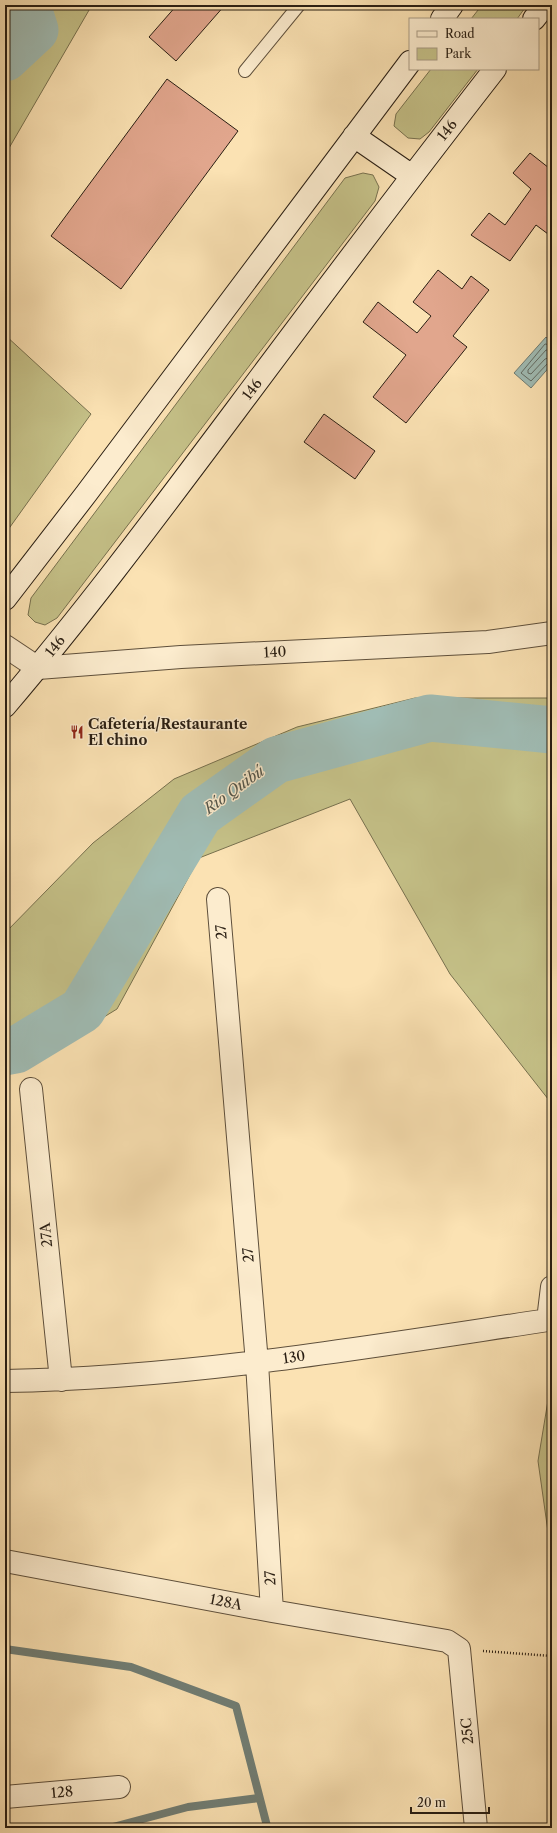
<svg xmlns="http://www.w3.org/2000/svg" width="557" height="1833" viewBox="0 0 557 1833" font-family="'Libre Caslon Text',serif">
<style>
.green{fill:#c5c188;stroke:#77704e}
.water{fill:#a0bcb4;stroke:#707d74}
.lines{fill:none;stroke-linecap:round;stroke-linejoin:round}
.shore{stroke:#646d64;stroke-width:1}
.stream{stroke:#707d74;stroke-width:8}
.river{stroke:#a0bcb4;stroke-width:47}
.building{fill:#e1a68d;stroke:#291e13}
.lane-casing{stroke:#5e4f3b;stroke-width:14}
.street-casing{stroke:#5e4f3b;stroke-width:24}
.secondary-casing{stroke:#291e13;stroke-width:24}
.path{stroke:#291e13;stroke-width:2.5;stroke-dasharray:1 2;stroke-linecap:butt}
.lane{stroke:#fcecce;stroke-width:12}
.street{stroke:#fcecce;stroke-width:22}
.secondary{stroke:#fcecce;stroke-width:22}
.labels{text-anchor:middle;stroke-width:3;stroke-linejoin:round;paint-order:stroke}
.street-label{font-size:14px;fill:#291e13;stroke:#fcecce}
.poi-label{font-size:14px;font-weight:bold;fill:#291e13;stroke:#fcecce;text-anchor:start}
.water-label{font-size:15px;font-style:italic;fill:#53554b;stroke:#fcecce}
</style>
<rect width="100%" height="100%" fill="#fbe2b3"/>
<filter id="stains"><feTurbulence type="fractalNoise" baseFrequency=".005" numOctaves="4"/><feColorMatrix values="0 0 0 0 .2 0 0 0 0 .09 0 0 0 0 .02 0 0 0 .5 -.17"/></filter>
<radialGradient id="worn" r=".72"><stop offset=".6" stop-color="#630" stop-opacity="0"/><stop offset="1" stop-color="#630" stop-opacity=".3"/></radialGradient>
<!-- green -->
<path class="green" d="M5,5H92L5,155Z
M482,5H527L517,19H471Z
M431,69H478L429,132L420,139L408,138L394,126L396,114Z
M363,173L373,175L379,187L375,201L57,618L45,625L35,622L28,615L31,598L345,178Z
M5,335L91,414L5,534Z
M415,698H552V1104L450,974L350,799L199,858L117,1009L14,1072H5V933L93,843L174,779L297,727Z
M552,1376V1560L538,1461Z"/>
<!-- water -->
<path class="water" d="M546,337L552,343V364L531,388L514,373Z"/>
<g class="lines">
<!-- shore -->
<path class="shore" d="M552,345L545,344L521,373L531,381L548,363L552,362
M552,350H546L528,370V373L531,374L545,359L552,357"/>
<!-- stream -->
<path class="stream" d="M5,1649L131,1667L236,1706L267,1826L270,1828
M109,1828L188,1807L259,1798"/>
<!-- river -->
<path class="river" d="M5,58L35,30L27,5
M5,1052L16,1050L82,1010L200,814L276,760L430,718L552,730"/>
</g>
<!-- building -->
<path class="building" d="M177,5H225L176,61L149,37Z
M167,79L238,131L121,289L51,236Z
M530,153L549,168L552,164V237L536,225L510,261L471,235L489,213L505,225L531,189L513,173Z
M438,270L462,289L471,276L489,290L453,336L467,347L406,423L373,397L406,355L363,322L378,302L417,333L431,316L413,302Z
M324,414L375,451L355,479L304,442Z"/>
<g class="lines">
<!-- lane casing -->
<g class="lane-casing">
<path id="lane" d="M245,71L299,5"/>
</g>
<!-- street casing -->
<g class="street-casing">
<path id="street" d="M5,646L38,668L181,657L488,642L552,633
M218,899L257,1363L272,1611
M31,1089L61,1380
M5,1381C187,1378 368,1347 548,1320L552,1287
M5,1561L272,1611L447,1641L459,1649L476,1828
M5,1797L119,1787"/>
</g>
<!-- secondary casing -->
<g class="secondary-casing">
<path id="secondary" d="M442,19L452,5
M534,19L545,5
M354,136L412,176
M5,599L86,494L410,62
M5,706C86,611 161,510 236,410C321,296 407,182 495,69"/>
</g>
<!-- path -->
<path class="path" d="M483,1651L552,1656"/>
<!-- lane -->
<use href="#lane" class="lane"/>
<!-- street -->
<use href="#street" class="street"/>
<!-- secondary -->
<use href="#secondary" class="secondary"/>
</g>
<!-- icons -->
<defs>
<g id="restaurant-bare" transform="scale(1.08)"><path d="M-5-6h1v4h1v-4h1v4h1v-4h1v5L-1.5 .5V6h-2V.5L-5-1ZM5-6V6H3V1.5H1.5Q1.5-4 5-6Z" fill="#8f2418" stroke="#fcecce" stroke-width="2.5" paint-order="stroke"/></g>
</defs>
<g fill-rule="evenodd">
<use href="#restaurant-bare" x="77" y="732"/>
</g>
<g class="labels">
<!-- street labels -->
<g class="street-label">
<text transform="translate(447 130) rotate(-52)" y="5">146</text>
<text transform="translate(252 389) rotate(-53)" y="5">146</text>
<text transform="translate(55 646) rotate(-52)" y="5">146</text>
<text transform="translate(275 652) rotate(-3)" y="5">140</text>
<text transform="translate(221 932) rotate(-95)" y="5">27</text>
<text transform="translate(46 1235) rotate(-96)" y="5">27A</text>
<text transform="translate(248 1255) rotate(-95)" y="5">27</text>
<text transform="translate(294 1357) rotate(-8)" y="5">130</text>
<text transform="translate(270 1578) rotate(-93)" y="5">27</text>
<text transform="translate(226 1602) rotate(11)" y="5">128A</text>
<text transform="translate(467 1731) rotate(-95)" y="5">25C</text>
<text transform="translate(62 1792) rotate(-5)" y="5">128</text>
</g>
<!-- poi labels -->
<g class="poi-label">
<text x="88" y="729">Cafetería/Restaurante<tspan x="88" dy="16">El chino</tspan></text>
</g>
<!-- water labels -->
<g class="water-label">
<text transform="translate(234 790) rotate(-36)" y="5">Río Quibú</text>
</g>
</g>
<!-- margin -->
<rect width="557" height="1833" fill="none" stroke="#fbe2b3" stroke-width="20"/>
<rect x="6" y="6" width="545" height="1821" fill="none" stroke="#291e13" stroke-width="2"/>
<rect x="10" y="10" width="537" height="1813" fill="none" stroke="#291e13"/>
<!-- legend -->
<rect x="409" y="18" width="130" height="52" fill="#fcecce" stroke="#a89a83"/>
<rect x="417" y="31" width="20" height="6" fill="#fcecce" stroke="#a89a83"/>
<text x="445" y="38" font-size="12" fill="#291e13">Road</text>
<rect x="417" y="48" width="20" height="12" fill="#c5c188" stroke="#a89a83"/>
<text x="445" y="58" font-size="12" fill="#291e13">Park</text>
<!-- scale -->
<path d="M411 1807v6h78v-6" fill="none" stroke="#291e13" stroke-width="2"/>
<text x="417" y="1807" font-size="12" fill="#291e13" stroke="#fcecce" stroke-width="3" paint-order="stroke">20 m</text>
<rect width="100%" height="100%" filter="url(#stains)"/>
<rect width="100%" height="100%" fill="url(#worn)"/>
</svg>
